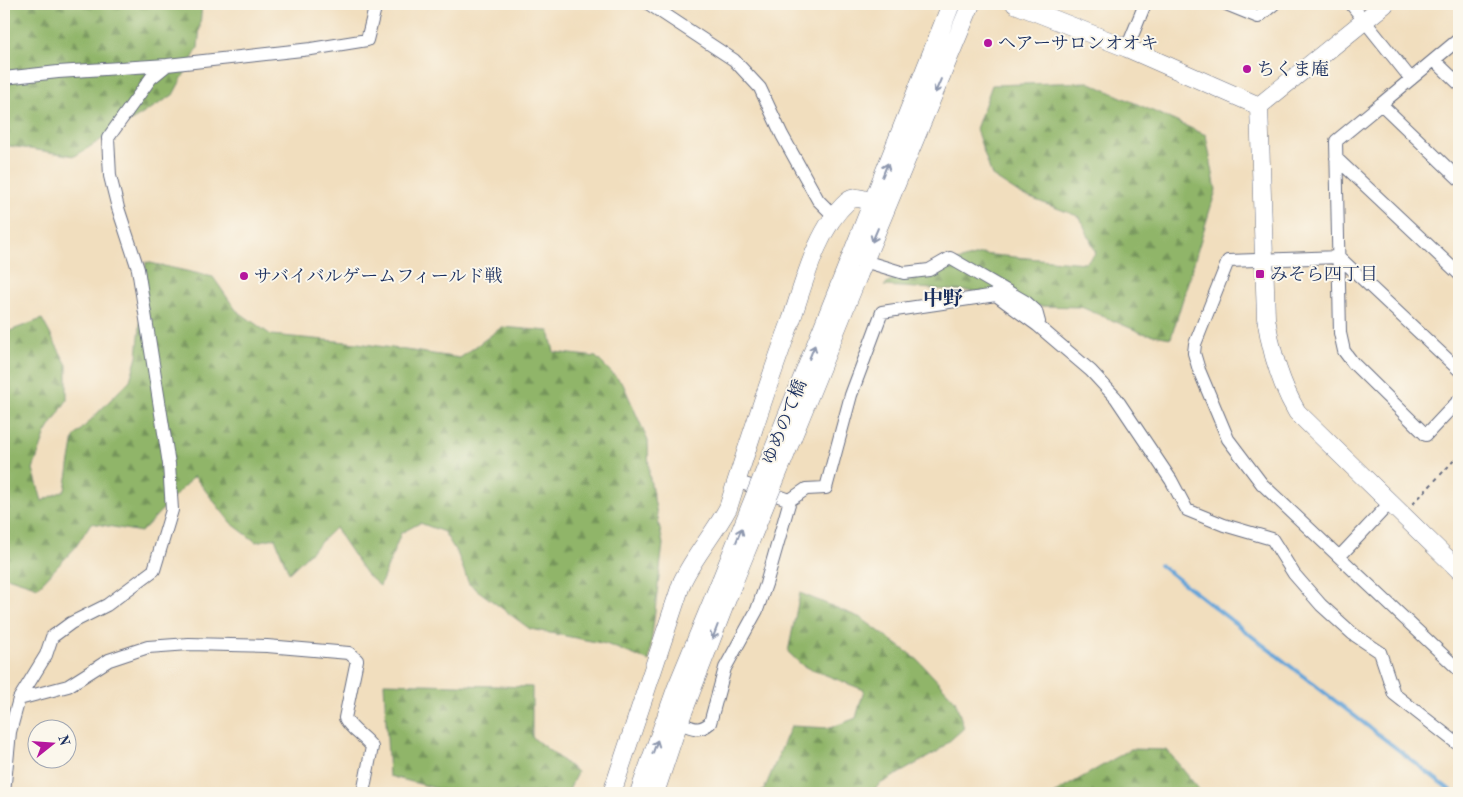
<svg xmlns="http://www.w3.org/2000/svg" width="1463" height="797" viewBox="0 0 1463 797" font-family="'Old Standard TT','Noto Serif JP',serif">
<style>
.forest{fill:url(#forest-firs);stroke:#567264}
.lines{fill:none;stroke-linecap:round;stroke-linejoin:round}
.stream{stroke:#65a4d8;stroke-width:4}
.street-casing{stroke:#666c80;stroke-width:14}
.secondary-casing{stroke:#666c80;stroke-width:19}
.path{stroke:#666c80;stroke-width:2;stroke-dasharray:4 4;stroke-linecap:butt}
.street{stroke:#fff;stroke-width:12}
.secondary{stroke:#fff;stroke-width:18}
.secondary-bridge-casing{stroke:#666c80;stroke-width:19;stroke-linecap:butt}
.secondary-bridge{stroke:#fff;stroke-width:18}
.oneway{stroke:#8d97ae}
.poi-dot{fill:#b5179e;stroke:#fbf7ec;stroke-width:2}
.labels{text-anchor:middle;stroke-width:4;stroke-linejoin:round;paint-order:stroke}
.poi-label{font-size:18px;fill:#1b2f5e;stroke:#fbf7ec;text-anchor:start}
.street-label{font-size:18px;fill:#1b2f5e;stroke:#fbf7ec}
.quarter-label{font-size:20px;font-weight:bold;fill:#1b2f5e;stroke:#fbf7ec}
</style>
<defs>
<pattern id="forest-firs" width="22" height="20" patternUnits="userSpaceOnUse" patternTransform="scale(1.25)"><rect width="22" height="20" fill="#90b569"/><path d="M5 1l3.5 6h-7zM16 11l3.5 6h-7z" fill="#75945a"/></pattern>
</defs>
<rect width="100%" height="100%" fill="#fbf7ec"/>
<filter id="ink" filterUnits="userSpaceOnUse"><feTurbulence type="fractalNoise" baseFrequency=".02" numOctaves="2"/><feDisplacementMap in="SourceGraphic" scale="10" xChannelSelector="R" yChannelSelector="G"/><feConvolveMatrix kernelMatrix="1 2 1 2 8 2 1 2 1" color-interpolation-filters="sRGB"/></filter>
<filter id="wash" filterUnits="userSpaceOnUse"><feTurbulence type="fractalNoise" baseFrequency=".0096" numOctaves="4" result="noise"/><feDisplacementMap in="SourceGraphic" scale="20" xChannelSelector="R" yChannelSelector="G"/><feGaussianBlur stdDeviation="1.12" result="paint"/><feColorMatrix in="noise" values="0 0 0 0 0 0 0 0 0 0 0 0 0 0 0 0 0 1.4 0 .05"/><feComposite in="paint" operator="in"/></filter>
<g filter="url(#wash)">
<rect width="100%" height="100%" fill="#f1debe"/>
<!-- forest -->
<path class="forest" d="M4,4H202L198,48L173,95L75,156L4,145Z
M1088,82L1206,135L1216,190L1171,338L1142,333L1081,307L1038,306L983,292L884,286L892,280L981,254L1085,263L1096,253L1080,217L1020,194L992,176L976,129L992,85Z
M146,262L213,277L236,310L271,335L358,343L460,358L502,327L549,331L554,352L596,357L623,384L648,441L649,474L663,544L649,661L606,644L530,629L469,584L458,555L444,532L420,523L401,533L380,586L366,574L335,528L289,573L275,538L256,542L231,523L194,476L141,532L91,523L75,548L38,587L4,576V333L42,319L67,365V400L46,433L33,469L42,501L65,490L74,437L130,380L137,357Z
M800,593L861,618L918,660L955,700L964,728L937,752L880,784L871,793H758L764,790L791,726L830,728L856,718L864,690L803,666L788,652Z
M384,683L532,687V737L577,772L568,793H454L389,776Z
M1131,749L1167,750L1202,793H1055Z"/>
<g class="lines">
<!-- stream -->
<path class="stream" d="M1160,565L1454,793"/>
</g>
</g>
<g filter="url(#ink)">
<g class="lines">
<!-- street casing -->
<g class="street-casing">
<path id="street" d="M649,4L734,60L760,88L782,135L818,200L835,217
M1226,4L1258,17L1274,4
M1351,4L1411,79
M1459,39L1381,104L1459,179
M1127,48L1145,4
M1434,60L1459,84
M4,78L58,72L167,65L311,49L367,40L376,4
M1381,104L1336,141L1340,333L1344,351L1353,363L1426,435L1459,400
M1336,158L1459,274
M864,261L904,273L929,270L950,258L1026,302L1036,311L1039,322L1037,325
M1459,370L1339,257L1228,261L1195,344L1194,353L1199,370L1228,439L1262,484L1459,670
M736,481L790,500
M1340,556L1390,503
M19,699L68,686L109,660L148,647L189,644L267,646L349,653L357,660L345,718C351,730 364,736 372,747L363,793
M679,723C692,727 698,733 710,723L725,668L757,610L766,584L790,500L806,489L826,488L851,395L882,312L996,295L1037,325L1091,371L1116,398L1171,480L1187,510L1224,525L1272,539L1294,574L1321,605L1353,634L1380,652L1394,694L1459,745
M4,793L10,732L19,699L46,655L52,637L71,623L107,605L154,570L172,510L169,464L138,269L118,208L110,176L108,138L151,78L167,65"/>
</g>
<!-- secondary casing -->
<g class="secondary-casing">
<path id="secondary" d="M1015,4L1127,48L1259,106
M1259,106L1266,318C1271,351 1280,383 1297,412L1459,570
M1259,106L1385,4
M848,264L951,4
M858,276L971,4
M612,793L682,582C694,556 714,534 728,508C748,445 768,383 791,321C804,283 817,229 847,202C855,195 864,199 872,202
M639,793L676,689L721,580
M655,793L675,733L732,586"/>
</g>
<!-- path -->
<path class="path" d="M1413,504L1459,455"/>
<!-- street -->
<use href="#street" class="street"/>
<!-- secondary -->
<use href="#secondary" class="secondary"/>
<!-- secondary-bridge casing -->
<g class="secondary-bridge-casing">
<path id="secondary-bridge" d="M721,580L848,264
M732,586L858,276"/>
</g>
<!-- secondary-bridge -->
<use href="#secondary-bridge" class="secondary-bridge"/>
</g>
<!-- one-way arrows -->
<defs><path id="oneway-shaft" d="M-6 0H5M1.5-3L5.5 0L1.5 3" fill="none" stroke-width="1.6" stroke-linecap="round" stroke-linejoin="round" transform="scale(1.25)"/></defs>
<g class="oneway">
<use href="#oneway-shaft" transform="translate(938 86) rotate(113)"/>
<use href="#oneway-shaft" transform="translate(885 170) rotate(-68)"/>
<use href="#oneway-shaft" transform="translate(875 235) rotate(113)"/>
<use href="#oneway-shaft" transform="translate(812 352) rotate(-68)"/>
<use href="#oneway-shaft" transform="translate(739 535) rotate(-68)"/>
<use href="#oneway-shaft" transform="translate(715 632) rotate(111)"/>
<use href="#oneway-shaft" transform="translate(655 747) rotate(-70)"/>
</g>
</g>
<!-- markers -->
<g class="poi-dot">
<circle cx="988" cy="43" r="5"/>
<circle cx="1247" cy="69" r="5"/>
<rect x="1255" y="269" width="10" height="10" rx="2.5"/>
<circle cx="244" cy="276" r="5"/>
</g>
<g class="labels">
<!-- poi labels -->
<g class="poi-label">
<text x="998" y="49">ヘアーサロンオオキ</text>
<text x="1257" y="75">ちくま庵</text>
<text x="1270" y="280">みそら四丁目</text>
<text x="254" y="282">サバイバルゲームフィールド戦</text>
</g>
<!-- street labels -->
<g class="street-label">
<text transform="translate(784 422) rotate(-68)" y="6">ゆめのて橋</text>
</g>
<!-- quarter labels -->
<g class="quarter-label">
<text x="943" y="305">中野</text>
</g>
</g>
<!-- margin -->
<rect width="1463" height="797" fill="none" stroke="#fbf7ec" stroke-width="20"/>
<!-- north arrow -->
<g transform="translate(52 744) rotate(73)"><circle r="24" fill="#fbf7ec" stroke="#a1a7b3"/>
<path d="M0-4L9 19L0 12L-9 19Z" fill="#b5179e"/>
<text y="-8" font-size="14" font-weight="bold" text-anchor="middle" fill="#1b2f5e">N</text>
</g>
</svg>
